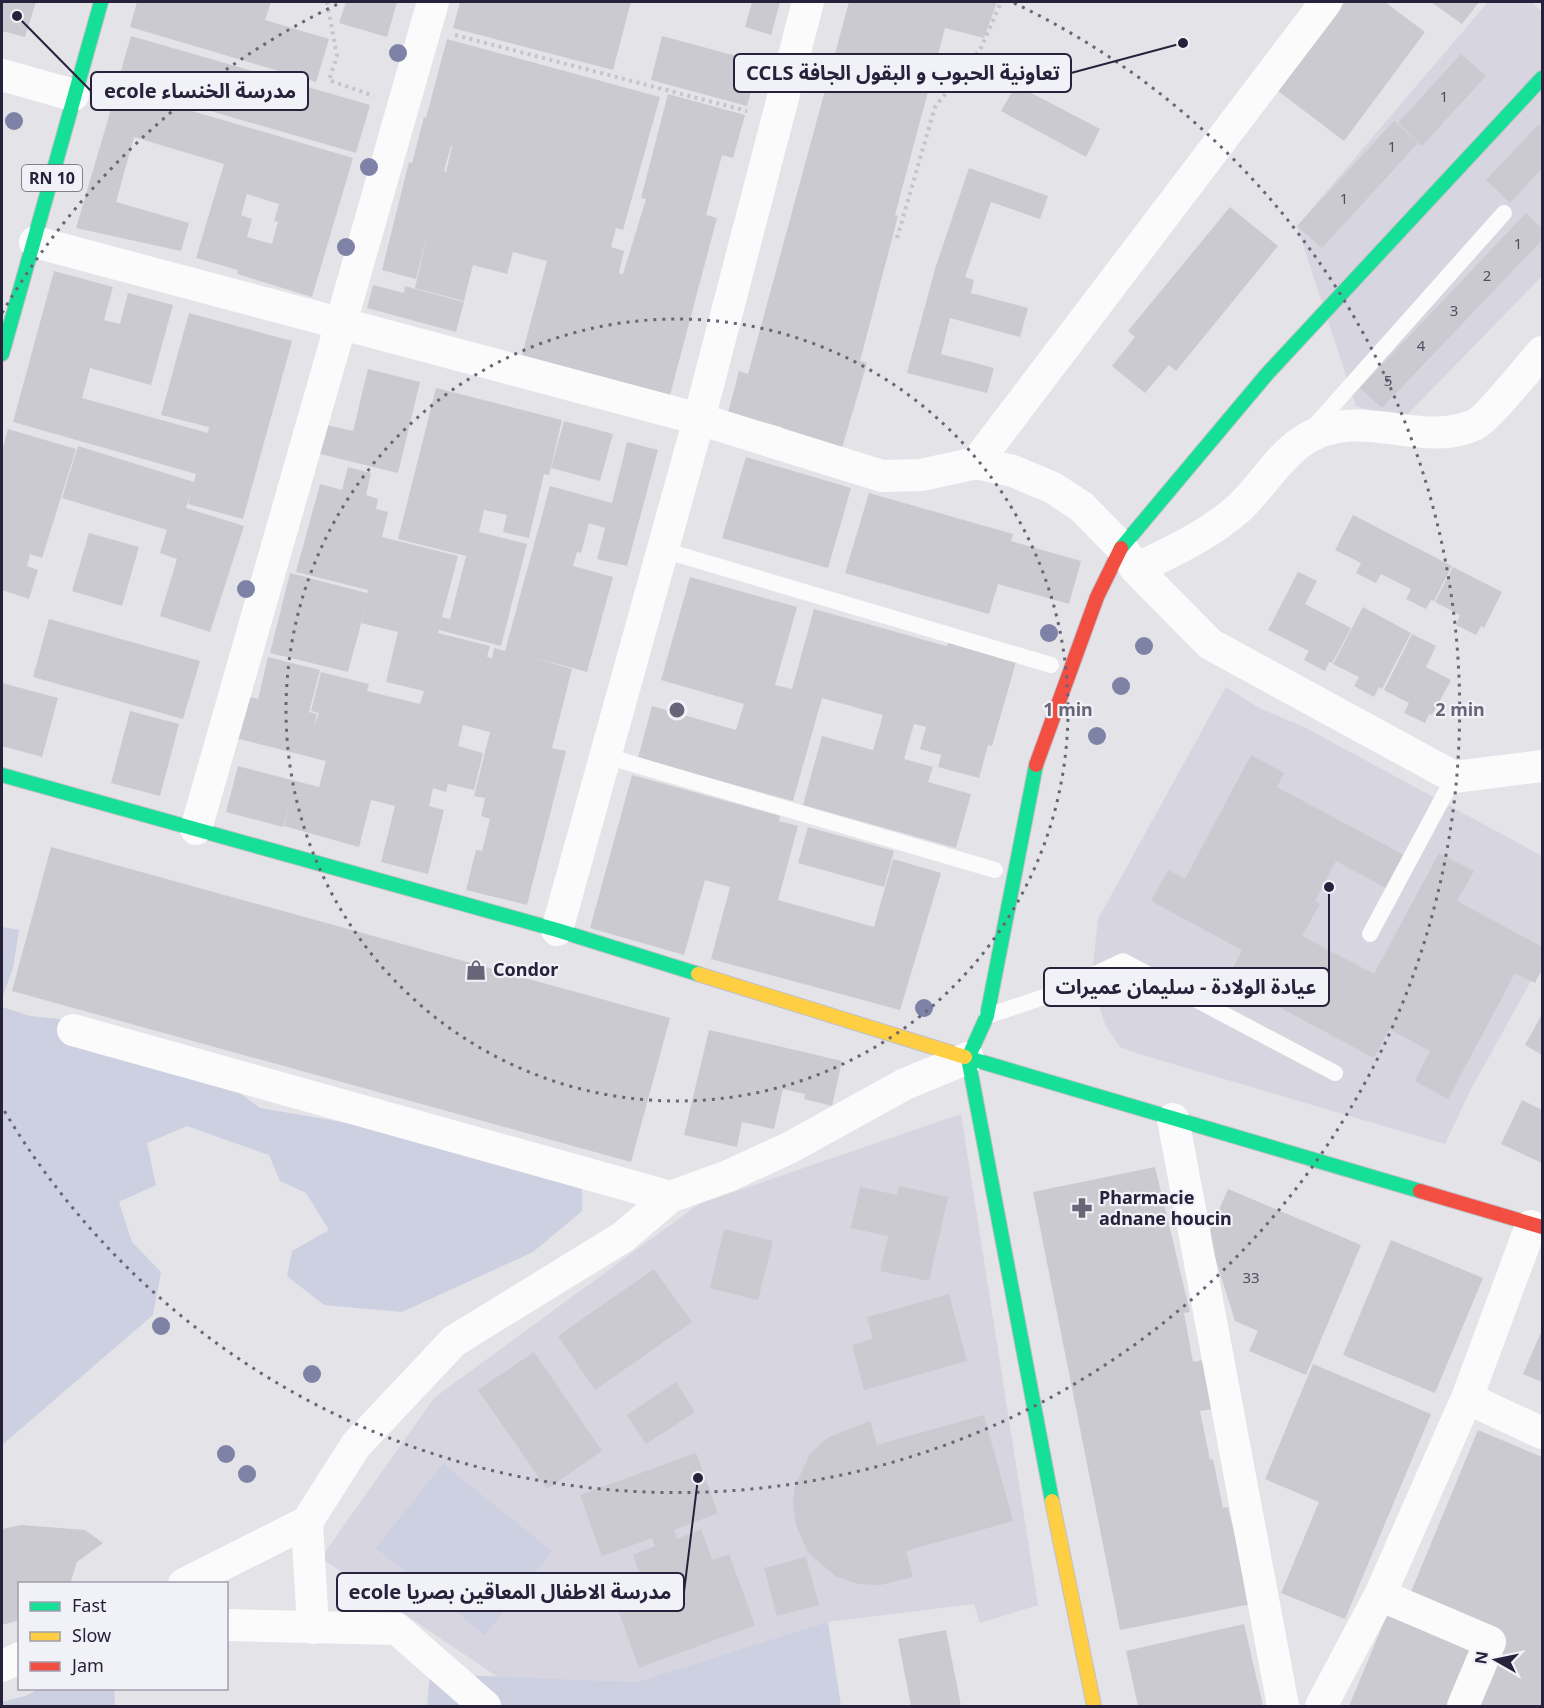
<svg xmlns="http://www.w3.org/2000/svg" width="1544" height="1708" viewBox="0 0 1544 1708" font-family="'Noto Sans','Noto Sans Arabic',sans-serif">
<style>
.built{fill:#d6d5e0}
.green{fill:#ccd0e1}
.building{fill:#cacad0;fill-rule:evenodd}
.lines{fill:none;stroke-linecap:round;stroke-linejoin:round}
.fast-casing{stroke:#c1bfc8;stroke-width:16}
.slow-casing{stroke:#c1bfc8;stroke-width:16}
.jam-casing{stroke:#c1bfc8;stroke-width:16}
.path{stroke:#c5c4cc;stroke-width:4;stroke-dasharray:3 4.5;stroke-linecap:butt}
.lane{stroke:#fbfbfc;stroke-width:16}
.street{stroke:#fbfbfc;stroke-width:32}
.fast{stroke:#16e098;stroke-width:14}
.slow{stroke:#ffcf43;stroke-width:14}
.jam{stroke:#f24e42;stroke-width:14}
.tree{fill:#7e82a7}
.ring{fill:none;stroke:#696578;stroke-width:3;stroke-dasharray:3 6}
.labels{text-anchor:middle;stroke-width:4.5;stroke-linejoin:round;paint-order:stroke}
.number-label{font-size:15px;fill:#524d62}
.shield{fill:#f1f1f8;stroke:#645f74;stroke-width:1.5}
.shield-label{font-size:16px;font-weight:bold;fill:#28213b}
.poi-label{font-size:18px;font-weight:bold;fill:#28213b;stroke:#f1f1f8;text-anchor:start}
.centre{fill:#696578;stroke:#f1f1f8;stroke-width:3}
.ring-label{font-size:18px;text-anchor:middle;font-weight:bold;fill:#696578;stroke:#f1f1f8;stroke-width:4.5;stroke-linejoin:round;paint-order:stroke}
.leader{fill:none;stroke:#28213b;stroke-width:2}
.callout-dot{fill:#28213b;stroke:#f1f1f8;stroke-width:2}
.callout{fill:#f1f1f8;stroke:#28213b;stroke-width:2}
.callout-label{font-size:20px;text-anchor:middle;font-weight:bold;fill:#28213b}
</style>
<rect width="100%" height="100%" fill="#e3e3e8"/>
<!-- built -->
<path class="built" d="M1488,2H1531L1542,12V276L1402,420L1356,406L1297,226Z
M1226,687L1259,708L1304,727L1542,856V961L1470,1091L1445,1144L1139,1054L1120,1047L1106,1026L1091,984L1098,919Z
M961,1114L1038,1605L980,1623L974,1604L827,1622L698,1671L638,1682L498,1677L321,1558L434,1398L699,1204Z"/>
<!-- green -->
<path class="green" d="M2,927L19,930L13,968L2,998Z
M2,1007L30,1016L60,1019L224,1082L260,1108L371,1127L582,1186V1211L533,1252L402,1312L324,1305L287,1276L292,1251L329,1230L306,1193L280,1181L269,1155L187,1126L147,1143L156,1185L119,1202L132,1242L161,1272L153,1315L2,1445Z
M443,1464L552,1551L485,1635L376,1548Z
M828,1622L841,1706H427L430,1674L638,1682Z
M114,1688L115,1706H2V1702L25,1696L39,1689Z"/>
<!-- building -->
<path class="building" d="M2,2H36L25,37L2,31Z
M137,2H271L265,20L329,39L316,82L130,27Z
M346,2H397L387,37L339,23Z
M460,2H631L613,70L453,28Z
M752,2H780L771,35L745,27Z
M849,2H997L984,38L945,28L895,215L898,216L860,361L867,363L842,448L781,431L782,427L728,413L739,371L748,374Z
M1345,2H1385L1425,32L1344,141L1278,91Z
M1431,2H1479L1462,24Z
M131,36L370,105L356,153L117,84Z
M662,36L759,62L747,106L651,80Z
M447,39L660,97L623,230L616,228L611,247L624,251L619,273L623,274L646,199L641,198L668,94L745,115L733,158L722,155L706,215L717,218L670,395L522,355L547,261L513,252L507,274L473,265L464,301L415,288L429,228L416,279L382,270L409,162L412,163L424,117L426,118ZM451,146L452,147L446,172L444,171Z
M1461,54L1486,76L1422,146L1398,123Z
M1016,85L1100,129L1086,157L1001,111Z
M117,89L353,158L312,297L237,274L238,270L196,258L224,164L134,137L116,202L189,223L181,251L76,228ZM247,194L279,204L274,221L278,222L272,244L247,237L252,219L241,215Z
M1394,121L1418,143L1322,248L1297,226Z
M1539,124L1542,128V168L1510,203L1486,180Z
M969,168L1048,196L1040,219L991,202L965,277L974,280L971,293L1028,308L1020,337L950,318L941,354L994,368L987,393L907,373L935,269Z
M1230,207L1278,246L1176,371L1169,365L1145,393L1112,366L1135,337L1128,331Z
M1526,213L1542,229V240L1382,408L1360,388Z
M54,271L113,287L104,320L120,324L128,293L173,305L151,385L90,368L82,398L208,433L209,427L161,415L189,313L292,341L243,519L188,504L191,491L186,508L244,526L210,632L160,616L177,559L160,553L167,530L62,498L78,446L194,482L196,474L13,422Z
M373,285L404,293L405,286L464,302L456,332L367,308Z
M368,369L420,382L398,473L320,454L327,425L353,431Z
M436,388L562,420L549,475L544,474L529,538L503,532L507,515L484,510L479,532L527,544L501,646L439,630L438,633L490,646L487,657L492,658L494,648L505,651L550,486L612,503L627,442L658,450L627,566L597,559L605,528L589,523L581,553L577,552L573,566L613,577L587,672L532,657L572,669L552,748L566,751L527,905L466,890L476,850L482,851L490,819L481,816L485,798L474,796L490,732L463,725L458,746L483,753L474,790L448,784L446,792L433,788L429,806L444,810L428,874L381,862L395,806L371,800L359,847L284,826L289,806L283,827L226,812L238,766L319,787L326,761L231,737L242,695L258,699L268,657L320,670L309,712L317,714L314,726L319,713L311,711L321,672L369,684L367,691L420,704L424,691L386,682L398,632L361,623L368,598L348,672L270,653L290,573L367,593L368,590L296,572L320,484L342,490L348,467L371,473L366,495L378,499L376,509L388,512L382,537L458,556L442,617L450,619L466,556L398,539Z
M564,421L613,434L600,481L551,468Z
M8,429L76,449L42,558L30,554L27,566L38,570L29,599L2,590V451Z
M746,457L851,488L828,568L722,538Z
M869,493L1013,534L1011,541L1081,561L1069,604L998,584L989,614L845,573Z
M1353,515L1452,566L1434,601L1431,600L1426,609L1406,599L1411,589L1381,574L1376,583L1356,573L1361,563L1335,550Z
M89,533L139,547L122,606L72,591Z
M1453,567L1502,592L1484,628L1481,626L1476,635L1456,625L1460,615L1435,602Z
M1298,572L1317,581L1305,604L1351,628L1332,663L1329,662L1325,671L1304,660L1309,651L1268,630Z
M690,577L797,607L775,685L792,689L814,609L946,646L949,643L1016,662L992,746L988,745L979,778L938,767L941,755L920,749L926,727L914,724L904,759L933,767L928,782L971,794L956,848L803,805L822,736L873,750L883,715L822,698L793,801L638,758L652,706L736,730L744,704L661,680Z
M1363,607L1411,633L1382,689L1379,687L1374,697L1354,686L1359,677L1333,664Z
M49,619L200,661L183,719L33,677Z
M1412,634L1436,646L1426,667L1451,680L1432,715L1429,714L1425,723L1404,713L1409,703L1384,690Z
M2,683L58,698L42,757L2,746Z
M130,711L179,724L160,796L111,783Z
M1251,755L1284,773L1277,787L1404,855L1386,888L1336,861L1315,901L1320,904L1302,936L1374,974L1439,853L1474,871L1457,901L1542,947V969L1535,983L1515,973L1448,1099L1415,1081L1430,1051L1389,1029L1374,1058L1227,979L1242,950L1151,901L1168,870L1185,879Z
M632,775L780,816L779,821L798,826L778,900L874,927L893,859L941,873L900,1010L711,959L730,887L705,880L684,955L590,928Z
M808,827L894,851L884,887L798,863Z
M51,847L670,1018L631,1162L12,991Z
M1542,1014V1055L1525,1045Z
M709,1030L842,1061L832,1106L804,1099L805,1094L783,1089L774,1129L742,1122L737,1147L684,1135Z
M1522,1100L1542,1110V1163L1501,1144Z
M1155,1167L1190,1312L1184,1313L1193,1362L1203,1360L1213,1409L1200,1411L1210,1460L1213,1459L1223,1508L1228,1507L1251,1604L1120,1630L1033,1192Z
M899,1186L948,1197L929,1281L880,1271L888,1236L851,1228L860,1187L897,1195Z
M1228,1189L1361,1245L1306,1375L1249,1351L1258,1331L1235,1321L1208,1235Z
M724,1229L773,1241L758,1300L710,1288Z
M1391,1240L1483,1278L1435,1393L1343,1355Z
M654,1269L692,1322L595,1390L558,1336Z
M949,1294L967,1361L864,1390L852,1345L873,1339L867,1317Z
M1542,1330V1382L1523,1374Z
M534,1352L602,1451L547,1489L478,1390Z
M1313,1364L1431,1414L1345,1619L1281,1593L1319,1502L1265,1479Z
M676,1382L695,1412L646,1444L627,1415Z
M984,1415L1013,1521L906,1551L913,1577L880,1585L858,1584L835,1576L808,1552L796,1526L793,1504L795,1486L810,1454L827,1438L870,1421L877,1445Z
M1478,1430L1542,1457V1706H1471L1500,1637L1408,1599Z
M696,1453L718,1513L674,1530L677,1539L701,1529L712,1560L729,1554L755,1625L639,1668L613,1596L644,1585L633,1555L655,1546L652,1538L602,1556L580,1495Z
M21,1525L85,1530L103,1543L77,1562L70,1584H20V1620L2,1625V1529Z
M806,1557L819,1605L777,1616L764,1568Z
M1389,1610L1481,1649L1457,1706H1349Z
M1244,1624L1263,1706H1138L1126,1651Z
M946,1630L961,1706H911L898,1639Z"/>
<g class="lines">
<!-- fast casing -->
<g class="fast-casing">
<path id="fast" d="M2,354L101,2
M1121,548L1267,374L1542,78
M1036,765L987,1016L968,1058L1052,1501
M2,775L557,930L698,974
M965,1057L1420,1191"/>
</g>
<!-- slow casing -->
<g class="slow-casing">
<path id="slow" d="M698,974L965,1057
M1052,1501L1094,1706"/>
</g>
<!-- jam casing -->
<g class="jam-casing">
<path id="jam" d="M1036,765L1097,597L1121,548
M1420,1191L1542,1227"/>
</g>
<!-- path -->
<path class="path" d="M327,2L337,56L329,80L374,96
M455,35L747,111
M897,238L935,107L981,48L1001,2"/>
<!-- lane -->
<path class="lane" d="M1311,430L1504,213
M663,550L1051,665
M606,756L995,870
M1370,934L1454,777
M987,1016L1053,994L1123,961L1335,1073"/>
<!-- street -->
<path class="street" d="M2,75L73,95
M35,242L699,419L882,476L921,475L976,463L1013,471L1053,488L1082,507L1121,547L1136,569L1210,644L1454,777L1542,766
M976,463L1326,2
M1136,569C1173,551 1207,536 1238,509C1260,489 1277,459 1301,442C1359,402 1417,450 1474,425C1485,421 1531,365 1542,352
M196,829L433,2
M557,930L699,419L808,2
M73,1030L670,1197
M1173,1119L1283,1706
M1467,1398L1531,1226
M184,1584L307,1522
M1380,1595L1490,1642L1463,1706
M226,1625L397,1629L485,1706
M313,1628L307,1522L356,1445L454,1341L623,1237L670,1197L728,1176L789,1148L905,1084L968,1058
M2,1666L20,1658
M1321,1706L1380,1595L1467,1398L1542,1433"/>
<!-- fast -->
<use href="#fast" class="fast"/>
<!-- slow -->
<use href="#slow" class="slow"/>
<!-- jam -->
<use href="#jam" class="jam"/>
</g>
<!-- trees -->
<g class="tree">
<circle cx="398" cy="53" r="9"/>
<circle cx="14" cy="121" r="9"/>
<circle cx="369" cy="167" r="9"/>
<circle cx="346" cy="247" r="9"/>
<circle cx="246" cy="589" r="9"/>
<circle cx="1049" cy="633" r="9"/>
<circle cx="1144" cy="646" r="9"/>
<circle cx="1121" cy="686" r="9"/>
<circle cx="1097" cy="736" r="9"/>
<circle cx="924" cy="1008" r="9"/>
<circle cx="161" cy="1326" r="9"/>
<circle cx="312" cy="1374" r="9"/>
<circle cx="226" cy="1454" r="9"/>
<circle cx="247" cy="1474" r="9"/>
</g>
<!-- distance rings -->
<g class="ring">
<circle cx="677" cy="710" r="391"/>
<path d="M2 313A783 783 0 0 1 340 3M1014 3A783 783 0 1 1 2 1107"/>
</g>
<!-- icons -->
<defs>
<g id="shop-bare" transform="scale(1.62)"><path d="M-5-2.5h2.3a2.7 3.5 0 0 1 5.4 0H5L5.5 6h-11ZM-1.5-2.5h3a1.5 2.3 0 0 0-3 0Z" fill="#696578" stroke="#f1f1f8" stroke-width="2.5" paint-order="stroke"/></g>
<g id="pharmacy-bare" transform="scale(1.62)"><path d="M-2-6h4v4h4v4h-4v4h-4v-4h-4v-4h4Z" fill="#696578" stroke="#f1f1f8" stroke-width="2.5" paint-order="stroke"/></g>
</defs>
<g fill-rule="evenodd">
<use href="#shop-bare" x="476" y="970"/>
<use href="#pharmacy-bare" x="1082" y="1208"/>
</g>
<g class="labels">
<!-- number labels -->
<g class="number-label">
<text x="1444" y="102">1</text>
<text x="1392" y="152">1</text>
<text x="1344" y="204">1</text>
<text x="1518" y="249">1</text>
<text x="1487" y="281">2</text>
<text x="1454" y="316">3</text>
<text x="1421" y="351">4</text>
<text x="1388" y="386">5</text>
<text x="1251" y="1283">33</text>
</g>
<!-- shield labels -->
<rect class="shield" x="22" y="165" width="60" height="26" rx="4.5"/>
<g class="shield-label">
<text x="52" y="184">RN 10</text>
</g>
<!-- poi labels -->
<g class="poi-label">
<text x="493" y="976">Condor</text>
<text x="1099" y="1204">Pharmacie<tspan x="1099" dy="21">adnane houcin</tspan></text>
</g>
</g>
<circle cx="677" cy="710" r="9" class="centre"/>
<g class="ring-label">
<text x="1068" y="716">1 min</text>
<text x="1460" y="716">2 min</text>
</g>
<!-- callouts -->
<path class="leader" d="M1183 43L1071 73M17 16L91 91M1329 887L1329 987M698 1478L684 1592"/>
<g class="callout-dot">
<circle cx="1183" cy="43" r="6"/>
<circle cx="17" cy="16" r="6"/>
<circle cx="1329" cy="887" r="6"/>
<circle cx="698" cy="1478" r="6"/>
</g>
<g class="callout">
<rect x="734" y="54" width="337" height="38" rx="6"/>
<rect x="91" y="72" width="217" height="38" rx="6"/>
<rect x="1044" y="968" width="285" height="38" rx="6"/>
<rect x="337" y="1573" width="347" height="38" rx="6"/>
</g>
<g class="callout-label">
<text x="903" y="80">CCLS تعاونية الحبوب و البقول الجافة</text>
<text x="200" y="98">ecole مدرسة الخنساء</text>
<text x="1186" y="994">عيادة الولادة - سليمان عميرات</text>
<text x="510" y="1599">ecole مدرسة الاطفال المعاقين بصريا</text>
</g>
<!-- border -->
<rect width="1544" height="1708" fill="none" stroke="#28213b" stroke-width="6"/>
<!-- legend -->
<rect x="18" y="1582" width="210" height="108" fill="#f1f1f8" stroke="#a19eac" stroke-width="1.5"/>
<rect x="30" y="1602" width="30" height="9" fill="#16e098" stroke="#a19eac" stroke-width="1.5"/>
<text x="72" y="1612" font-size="18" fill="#28213b">Fast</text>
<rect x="30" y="1632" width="30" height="9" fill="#ffcf43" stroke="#a19eac" stroke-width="1.5"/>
<text x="72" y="1642" font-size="18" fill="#28213b">Slow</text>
<rect x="30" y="1662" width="30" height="9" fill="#f24e42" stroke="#a19eac" stroke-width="1.5"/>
<text x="72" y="1672" font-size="18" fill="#28213b">Jam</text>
<!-- north arrow -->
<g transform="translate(1496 1660) rotate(279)" stroke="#f1f1f8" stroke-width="4.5" paint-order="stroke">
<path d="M0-4.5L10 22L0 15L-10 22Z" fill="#28213b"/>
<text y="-9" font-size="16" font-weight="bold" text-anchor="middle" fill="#28213b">N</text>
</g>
</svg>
